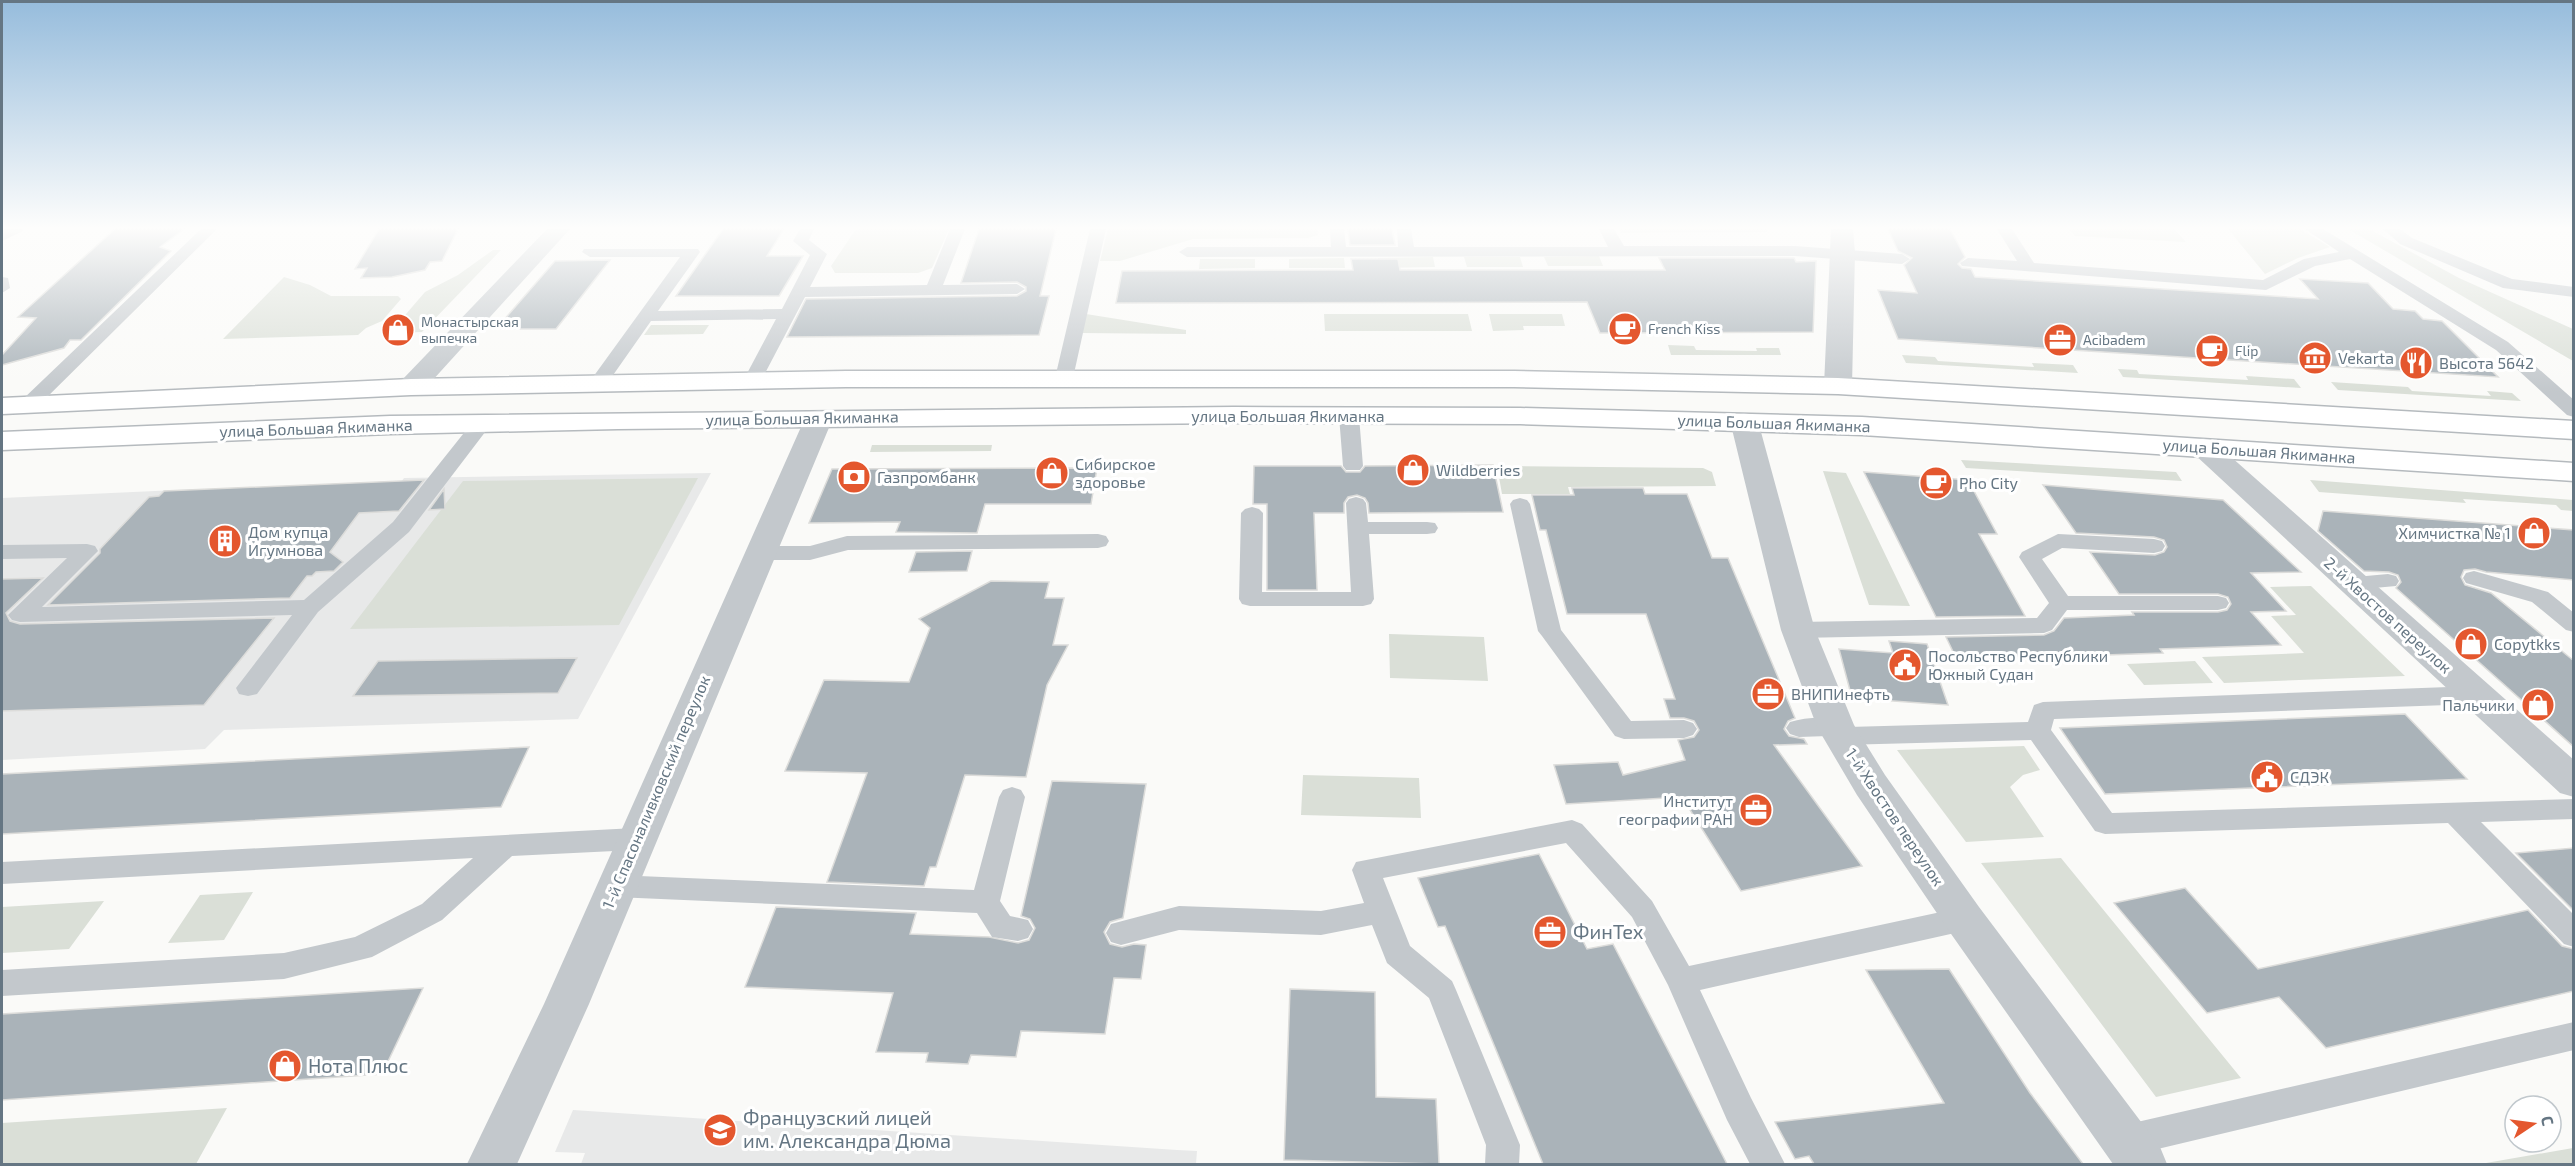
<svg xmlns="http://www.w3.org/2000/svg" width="2575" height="1166" viewBox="0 0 2575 1166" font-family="'Exo 2',sans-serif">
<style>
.built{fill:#e8e9e9}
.green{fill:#dadfd7}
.building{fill:#aab3b9;stroke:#dcdcda;stroke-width:1.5}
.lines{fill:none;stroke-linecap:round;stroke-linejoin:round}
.primary-casing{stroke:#b5babe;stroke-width:3}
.service{fill:#c3c8cc;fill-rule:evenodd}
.minor{fill:#c3c8cc;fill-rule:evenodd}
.primary{fill:#fff;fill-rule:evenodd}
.labels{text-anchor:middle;stroke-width:6;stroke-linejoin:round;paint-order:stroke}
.far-poi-label{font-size:14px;fill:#657683;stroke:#fff;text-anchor:start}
.poi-label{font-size:16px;fill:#657683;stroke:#fff;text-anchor:start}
.street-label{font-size:16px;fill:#657683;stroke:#fff}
.near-poi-label{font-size:20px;fill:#657683;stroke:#fff;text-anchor:start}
</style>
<rect width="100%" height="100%" fill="#fafaf8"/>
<!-- built -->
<path class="built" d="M711,473L578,719L224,730L205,749L2,760V498L199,489L193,494L236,493L241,488L381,482L373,493H393L404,478Z
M573,1110L1177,1150L1197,1151L1196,1164H581L585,1153L555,1152Z"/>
<!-- green -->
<path class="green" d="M856,229H949L932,268L918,273H835L831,266Z
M1108,229H1317L1318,235L1308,238L1193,239L1120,261H1100Z
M1620,229H1766L1767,232L1621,233Z
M2069,229H2174L2186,242L2075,236Z
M2228,229H2300L2330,247L2298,258L2265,274Z
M2348,229H2369L2459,278L2573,329V361Z
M493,250H501L422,332L396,333L402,327L400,321L425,292L458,275Z
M1599,256L1603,266H1548L1544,257Z
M1433,257L1435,267L1379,268L1378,258Z
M1464,257H1520L1523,267H1467Z
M1344,258L1345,268H1289V259Z
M1200,259H1255V268L1199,269Z
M284,277L310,285L331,296H398L401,299L382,321L366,328L358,335L223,339Z
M1086,314L1186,330V334L1081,333Z
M1324,314H1468L1472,331H1325Z
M1489,314H1562L1565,326H1523L1524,330L1493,331Z
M651,325H709L703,334L644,335Z
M1668,345L1694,346L1696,350L1757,351L1756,348H1779L1781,355H1671Z
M1902,355L1935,357L1938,361L2034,367L2032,363L2073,365L2078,373L1906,363Z
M2118,369L2137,370L2139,374L2248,380L2246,376L2294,379L2301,388L2123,377Z
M2331,382L2408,387L2412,391L2491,396L2487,391L2512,393L2521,401L2338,390Z
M872,445H992L991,451L870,452Z
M1961,460L2176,472L2182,481L1966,468Z
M1497,466L1703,468L1712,472L1716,486L1568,487L1570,494H1502Z
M1823,471L1846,473L1910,606L1869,605Z
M698,478L619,625L350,629L463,481Z
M2310,480L2573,500V511L2561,510L2556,505L2463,499L2466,503L2319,492Z
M2311,586L2405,676L2224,683L2202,657L2304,653L2271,616L2296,615L2270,587Z
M1389,634L1484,637L1488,681L1390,678Z
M2195,661L2213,683L2144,685L2127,664Z
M2024,746L2040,770L2023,775L2010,787L2044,837L1966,842L1897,750Z
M1303,775L1419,778L1421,818L1301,815Z
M2061,858L2241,1078L2156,1097L1981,863Z
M253,892L224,940L168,943L200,895Z
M104,901L69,949L2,953V907Z
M227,1108L196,1164H2V1123Z
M2573,1148V1164H2488L2486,1163Z"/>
<!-- building -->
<path class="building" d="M115,229H184L160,247L171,251L81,340H70L64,348L2,365V355L36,318L18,317Z
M379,229H458L442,261L430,262L425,270L392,277L361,278L367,268L355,269Z
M723,229H784L767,256H803L779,296H676Z
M979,229H1056L1040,296H1049L1039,335L787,337L806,299L1017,296L1026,291V287L1017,282L961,283Z
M1348,229H1392L1395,245H1350Z
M1888,229H1950L1965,257L1958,264L1962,268L1971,269L1975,277L2318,299L2300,279L2368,283L2393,309L2415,311L2423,319L2442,321L2498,377L1898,339L1878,290L1917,293L1904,265L1912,258L1898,251Z
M1659,258H1794L1796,262L1816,261L1813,332L1600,333L1587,302L1116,303L1122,271L1353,270L1351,259H1398L1400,270H1665Z
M610,260L556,329H496L555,261Z
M1493,465L1503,512L1369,513L1368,503L1365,498L1357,495L1348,497L1344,503V513H1314L1317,590H1267V504H1253L1254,466H1341L1346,472H1360L1365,466Z
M1097,468L1091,504H985L977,533L896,532L900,522L809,523L832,469Z
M1864,472L1968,480L1997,534H1979L2025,616L1936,617Z
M424,480L399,511L359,513L330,552L343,562L334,571L316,572L312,576H307L290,598L48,605L100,553V549L149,497L159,496L164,491Z
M2043,485L2223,500L2301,572L2251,573L2286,611L2251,612L2281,645L2160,649L2163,653L1957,660L1946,637L2044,635L2054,631L2064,618L2134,615L2132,612H2218L2227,610L2231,604L2228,597L2218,594H2119L2090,552L2155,555L2164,552L2167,547L2164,540L2154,537L2076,533Z
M1572,488H1643L1645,494H1687L1712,558H1728L1795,718L1788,721L1784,729L1789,736L1804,739L1807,744L1774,745L1862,866L1741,891L1682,797L1566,804L1554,765L1618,762L1623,775L1685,760L1678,740L1694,737L1699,730L1694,721L1684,718H1670L1664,699H1675L1646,614H1567L1546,530H1540L1532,495H1574Z
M444,489L445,509L429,510Z
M2323,511L2574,530V580L2486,572L2475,569L2464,570L2461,577L2465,585L2491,593L2574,661V747L2396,588L2401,582L2398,575L2389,572L2364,571L2318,531Z
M972,551L967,571L909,572L916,552Z
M43,578L6,613L10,621L20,624L274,618L204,705L2,711V579Z
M991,581L1049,582L1045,598H1064L1053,645H1068L1047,685L1026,777L965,775L936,867H930L924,886L827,882L867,773L785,771L824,680L909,682L930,628L919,619Z
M1889,641L1927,644L1948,705L1852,698L1839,649L1893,653Z
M577,658L558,693L353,696L378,661Z
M2405,714L2467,779L2105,794L2060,728Z
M529,747L501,807L2,834V774Z
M1052,781L1146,784L1123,918L1110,922L1104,932L1110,944L1122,947L1134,944L1146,945L1141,979L1114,978L1105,1034L1021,1031L1016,1057L971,1055L968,1064L926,1062L928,1053L876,1052L893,993L745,987L776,907L916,913L910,934L989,937L1018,943L1029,940L1035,928L1030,919L1021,916Z
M2574,848V911L2516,853Z
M1539,854L1587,949L1613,944L1727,1164H1543L1445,926L1438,927L1418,878Z
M2185,888L2258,969L2528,910L2562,946L2574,949V991L2326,1048L2279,997L2207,1013L2114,903Z
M1949,969L2030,1093L2083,1164H1814L1809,1156L1795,1159L1775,1122L1944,1103L1866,970Z
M423,988L382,1074L2,1100V1014Z
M1290,989L1375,992L1376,1097L1436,1099L1439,1164L1284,1160Z"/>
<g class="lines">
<!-- primary casing -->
<g class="primary-casing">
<path id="primary" d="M846,371H1514L1838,378L2574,421V439L1838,394L1514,387H846L411,395L2,414V398L411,379Z
M1234,407L1520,408L1862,417L2574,463V481L1862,435L1520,424L1234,423L618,429L390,434L2,450V432L390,416Z"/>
</g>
<!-- service -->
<path class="service" d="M5,229H24L21,232L2,241V230Z
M201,229H217L36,408H22L20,404L22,400Z
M800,229H814L809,240L827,254L810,287L927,285L950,229H965L943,285L1017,284L1025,289L1017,294L805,297L761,381L759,385H745L743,381L776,319L651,321L604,388H590L588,384L680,257H590L582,252L584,249H698L700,252L658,311L782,309L810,255L793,241Z
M1090,229H1106L1073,378L1071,382H1057L1055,378Z
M1330,229H1344L1346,247H1398L1397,229H1411L1414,247H1608L1599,229H1614L1624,246H1795L1902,254L1910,259L1902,264L1795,256L1187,257L1179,252L1187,247H1331Z
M1997,229H2012L2034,263L2263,280L2304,259L2339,252L2305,229H2323L2508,342L2574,400V417L2567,415L2496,350L2350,259L2315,266L2266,290L1962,266L1960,263L1968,258L2017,261Z
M2383,229H2400L2412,238L2512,279L2574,287V297L2503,288L2400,244Z
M2,277L8,278L10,288L2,293Z
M1349,410L1356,412L1359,416L1363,466L1360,470H1346L1343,466L1339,416L1342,412Z
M482,417L489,419L492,423L409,532L318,612L257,694L248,696L239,694L236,688L292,615L20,622L12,620L8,615L67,558L2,559V545L87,544L95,546L98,551L42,607L304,600L393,522L475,419Z
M1356,497L1363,499L1366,503L1368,522H1427L1435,523L1438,528L1435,533L1427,534H1369L1374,599L1371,604L1363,606H1250L1242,604L1239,599L1241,513L1245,509L1252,507L1259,509L1263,513L1262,592H1351L1346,503L1349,499Z
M1520,498L1527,500L1530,504L1561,630L1631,721L1684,720L1693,723L1697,729L1693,735L1684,738L1624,739L1615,736L1542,636L1538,631L1510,504L1513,500Z
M1098,534L1106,536L1109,541L1106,546L1098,548L848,550L810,560H760L752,558L749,553L752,548L760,546H810L847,536Z
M2058,534L2154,539L2162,541L2165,546L2162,551L2154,553L2062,548L2042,559L2068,596H2218L2226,598L2229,603L2226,608L2218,610H2067L2052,630L2044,633L1798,638L1790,635L1786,630L1790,625L1798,622L2037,618L2049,603L2019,557L2022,552Z
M2474,571L2548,592L2574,613V632L2566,630L2532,602L2466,583L2463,578L2466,573Z
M2388,574L2396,576L2399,581L2396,586L2352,590L2344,588L2341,583L2344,578Z
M2476,686L2485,689L2488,695L2485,701L2476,704L2054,719L2051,730L2112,813L2574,799V819L2481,822L2574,915V947L2564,944L2448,823L2105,834L2095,831L2031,740L1841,745L1832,742L1828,736L1799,737L1790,734L1786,728L1790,722C1806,717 1829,716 1845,721L1848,727L2028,722L2034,705L2043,702Z
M1012,787L1021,790L1025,797L1000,901L1010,916L1028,920L1033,929L1028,938L1018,941L992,937L977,913L615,897L605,894L601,886L605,878L615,875L974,890L999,797L1003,790Z
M1572,820L1582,824L1652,901L1689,966L1964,907L1974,911L1979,919L1974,927L1964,931L1700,990L1751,1098L1785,1164H1750L1727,1120L1668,985L1632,917L1566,843L1383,878L1410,946L1452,981L1456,990L1520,1145L1519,1164H1485L1486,1145L1429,998L1387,963L1372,925L1321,935L1179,930L1121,945L1111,942L1106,933L1111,924L1179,906L1321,911L1364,903L1352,870L1356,862Z
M635,828L645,831L649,839L645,847L635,850L512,856L442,920L372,957L284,979L2,996V970L284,953L355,937L422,904L473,858L2,884V862Z
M2574,1022V1050L2124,1157L2112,1152L2107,1141L2112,1130L2124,1125Z"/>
<!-- minor -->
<path class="minor" d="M547,229H570L421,393L411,395L401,393L397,387L401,381Z
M1831,229H1853L1855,253L1852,386L1848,392L1838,394L1828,392L1824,386Z
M819,410L829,412L833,418L589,1004L517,1164H467L544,1004L805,418L809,412Z
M1744,413L1754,415L1758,421L1815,630L1854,725L1885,775L1979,907L2160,1147L2167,1164H2113L1949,931L1857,795L1817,727L1781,630L1730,421L1734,415Z
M2203,438L2213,441L2574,760V797L2560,793L2193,453L2188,447L2193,441Z"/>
<!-- primary -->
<use href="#primary" class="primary"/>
</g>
<!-- sky -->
<linearGradient id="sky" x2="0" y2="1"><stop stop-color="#96bcdc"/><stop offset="0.58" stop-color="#fdfdfc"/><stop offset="1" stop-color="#fdfdfc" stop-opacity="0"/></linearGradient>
<rect width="2575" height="392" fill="url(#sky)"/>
<!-- icons -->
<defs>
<g id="cafe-disc" transform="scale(1.725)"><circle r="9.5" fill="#e4572e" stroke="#fff"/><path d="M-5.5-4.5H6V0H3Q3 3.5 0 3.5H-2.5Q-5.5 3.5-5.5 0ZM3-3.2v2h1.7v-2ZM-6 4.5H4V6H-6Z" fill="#fff"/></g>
<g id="shop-disc" transform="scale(1.725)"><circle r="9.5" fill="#e4572e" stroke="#fff"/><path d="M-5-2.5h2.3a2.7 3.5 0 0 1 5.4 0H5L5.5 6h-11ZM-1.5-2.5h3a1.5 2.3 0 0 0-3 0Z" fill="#fff"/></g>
<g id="office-disc" transform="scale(1.725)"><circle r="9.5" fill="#e4572e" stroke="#fff"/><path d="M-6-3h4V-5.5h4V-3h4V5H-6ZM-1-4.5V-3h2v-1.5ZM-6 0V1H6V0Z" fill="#fff"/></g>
<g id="museum-disc" transform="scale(1.725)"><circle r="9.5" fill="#e4572e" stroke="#fff"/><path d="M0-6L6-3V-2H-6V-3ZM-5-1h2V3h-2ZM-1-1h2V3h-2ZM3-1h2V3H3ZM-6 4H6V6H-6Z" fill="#fff"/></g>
<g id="restaurant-disc" transform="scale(1.725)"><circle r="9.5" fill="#e4572e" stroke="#fff"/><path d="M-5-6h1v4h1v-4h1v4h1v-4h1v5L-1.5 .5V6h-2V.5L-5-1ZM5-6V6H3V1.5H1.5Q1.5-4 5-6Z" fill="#fff"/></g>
<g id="bank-disc" transform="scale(1.725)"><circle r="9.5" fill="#e4572e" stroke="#fff"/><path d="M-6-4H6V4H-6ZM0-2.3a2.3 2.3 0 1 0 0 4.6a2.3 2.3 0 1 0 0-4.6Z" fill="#fff"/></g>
<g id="building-disc" transform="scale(1.725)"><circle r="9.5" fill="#e4572e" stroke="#fff"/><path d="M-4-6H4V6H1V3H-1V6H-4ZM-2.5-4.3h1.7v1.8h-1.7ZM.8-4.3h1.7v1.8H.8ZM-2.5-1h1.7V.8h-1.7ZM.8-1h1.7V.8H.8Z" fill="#fff"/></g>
<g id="civic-disc" transform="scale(1.725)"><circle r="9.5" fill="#e4572e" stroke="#fff"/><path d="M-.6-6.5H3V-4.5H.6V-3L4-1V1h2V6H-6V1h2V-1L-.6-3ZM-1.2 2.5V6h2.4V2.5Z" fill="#fff"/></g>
<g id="school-disc" transform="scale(1.725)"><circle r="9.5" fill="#e4572e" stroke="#fff"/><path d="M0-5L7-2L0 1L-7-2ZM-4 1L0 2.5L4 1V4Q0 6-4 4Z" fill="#fff"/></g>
</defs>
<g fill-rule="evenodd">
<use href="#cafe-disc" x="1625" y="329"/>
<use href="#shop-disc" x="398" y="330"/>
<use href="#office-disc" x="2060" y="340"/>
<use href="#cafe-disc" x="2212" y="351"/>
<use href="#museum-disc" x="2315" y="358"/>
<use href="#restaurant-disc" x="2416" y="363"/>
<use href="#shop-disc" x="1413" y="470"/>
<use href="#shop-disc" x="1052" y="473"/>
<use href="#bank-disc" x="854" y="477"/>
<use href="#cafe-disc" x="1936" y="483"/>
<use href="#shop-disc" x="2534" y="533"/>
<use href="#building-disc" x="225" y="541"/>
<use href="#shop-disc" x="2471" y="644"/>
<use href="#civic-disc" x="1905" y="665"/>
<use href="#office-disc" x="1768" y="694"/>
<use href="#shop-disc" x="2538" y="705"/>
<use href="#civic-disc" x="2267" y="777"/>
<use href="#office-disc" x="1756" y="810"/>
<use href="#office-disc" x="1550" y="932"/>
<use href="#shop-disc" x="285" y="1066"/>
<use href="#school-disc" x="720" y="1130"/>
</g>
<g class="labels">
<!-- far-poi labels -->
<g class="far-poi-label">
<text x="421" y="327">Монастырская<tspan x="421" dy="16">выпечка</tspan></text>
<text x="1648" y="334">French Kiss</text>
<text x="2083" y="345">Acibadem</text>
<text x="2235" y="356">Flip</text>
</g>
<!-- poi labels -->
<g class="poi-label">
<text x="2338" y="364">Vekarta</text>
<text x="2439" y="369">Высота 5642</text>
<text x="1075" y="470">Сибирское<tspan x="1075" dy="18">здоровье</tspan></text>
<text x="1436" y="476">Wildberries</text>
<text x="877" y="483">Газпромбанк</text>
<text x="1959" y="489">Pho City</text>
<text x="248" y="538">Дом купца<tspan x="248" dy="18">Игумнова</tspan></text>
<text x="2511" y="539" text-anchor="end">Химчистка № 1</text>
<text x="2494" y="650">Copytkks</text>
<text x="1928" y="662">Посольство Республики<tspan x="1928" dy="18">Южный Судан</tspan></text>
<text x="1791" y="700">ВНИПИнефть</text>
<text x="2515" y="711" text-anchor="end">Пальчики</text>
<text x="2290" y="783">СДЭК</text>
<text x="1733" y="807" text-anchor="end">Институт<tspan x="1733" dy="18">географии РАН</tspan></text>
</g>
<!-- street labels -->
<g class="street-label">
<text x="1288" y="422">улица Большая Якиманка</text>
<text transform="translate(802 418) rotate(-1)" y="6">улица Большая Якиманка</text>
<text transform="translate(1774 423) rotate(2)" y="6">улица Большая Якиманка</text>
<text transform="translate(316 428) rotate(-2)" y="6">улица Большая Якиманка</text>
<text transform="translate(2259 451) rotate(4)" y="6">улица Большая Якиманка</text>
<text transform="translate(2388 615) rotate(42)" y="6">2-й Хвостов переулок</text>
<text transform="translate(656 792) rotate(-67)" y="6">1-й Спасоналивковский переулок</text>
<text transform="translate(1895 817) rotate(56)" y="6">1-й Хвостов переулок</text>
</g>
<!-- near-poi labels -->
<g class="near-poi-label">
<text x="1573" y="939">ФинТех</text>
<text x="308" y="1073">Нота Плюс</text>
<text x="743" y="1125">Французский лицей<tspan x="743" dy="23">им. Александра Дюма</tspan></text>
</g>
</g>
<!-- border -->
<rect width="2575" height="1166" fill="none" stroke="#657683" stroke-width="6"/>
<!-- north arrow -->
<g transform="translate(2533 1124) rotate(77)"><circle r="28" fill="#ffffff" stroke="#c1c8cd" stroke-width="1.5"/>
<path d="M0-4.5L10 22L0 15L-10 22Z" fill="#e4572e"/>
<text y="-9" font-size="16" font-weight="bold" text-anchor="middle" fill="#657683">С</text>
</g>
</svg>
